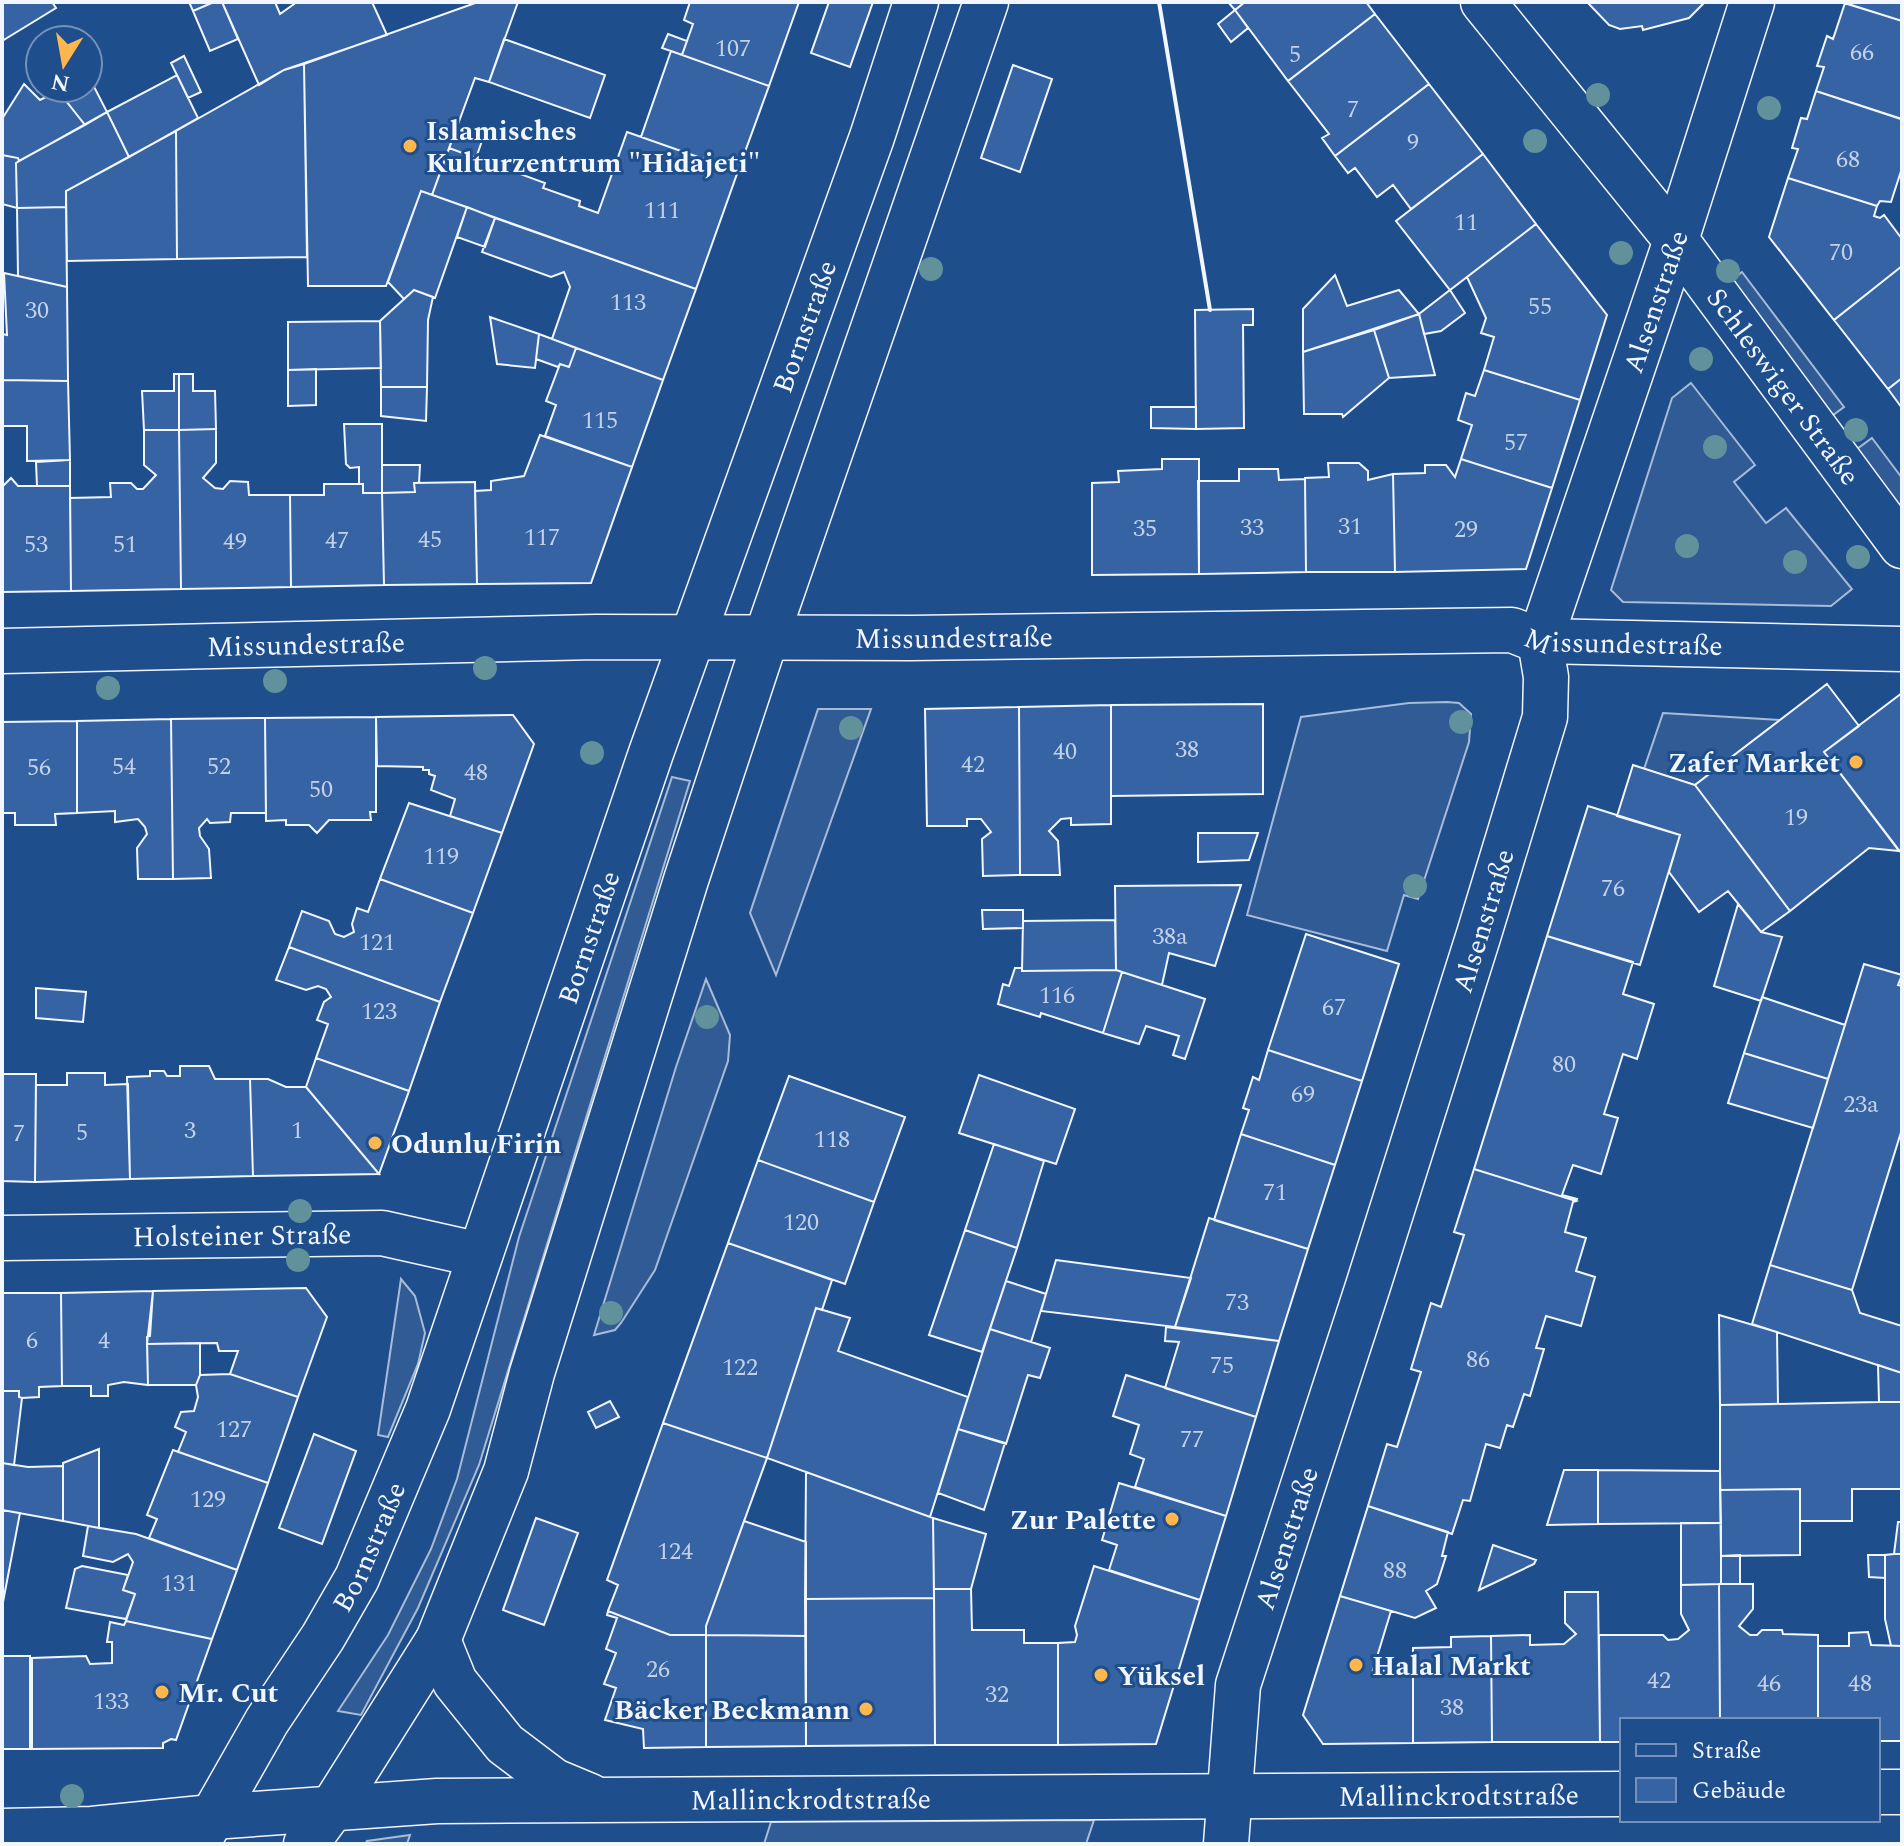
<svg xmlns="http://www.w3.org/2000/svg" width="1904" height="1846" viewBox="0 0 1904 1846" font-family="Spectral,serif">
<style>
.built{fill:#305b95;stroke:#a8bbd7;stroke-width:2}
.building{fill:#3563a3;stroke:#f2f6ff;stroke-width:2}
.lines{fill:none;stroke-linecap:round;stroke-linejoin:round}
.minor-casing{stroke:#f2f6ff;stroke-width:47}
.major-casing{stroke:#f2f6ff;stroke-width:47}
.minor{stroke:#1f4e8c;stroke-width:44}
.major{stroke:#1f4e8c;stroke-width:44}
.wall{stroke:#f2f6ff;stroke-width:4}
.tree{fill:#61919a}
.poi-dot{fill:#ffb74d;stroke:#1f4e8c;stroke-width:3}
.labels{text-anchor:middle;stroke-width:6;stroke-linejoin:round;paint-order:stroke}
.number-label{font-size:24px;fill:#c3d1e8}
.poi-label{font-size:28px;font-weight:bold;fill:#f2f6ff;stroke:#1f4e8c;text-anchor:start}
.street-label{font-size:28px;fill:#f2f6ff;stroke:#1f4e8c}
</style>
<rect width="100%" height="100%" fill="#1f4e8c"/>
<!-- built -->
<path class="built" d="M1742,272L1844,407L1829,418L1728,283Z
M1691,383L1755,465L1734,482L1766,523L1786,508L1852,589L1831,606L1623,602L1611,590L1672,398Z
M1872,438L1902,478V508L1857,449Z
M1447,702L1459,703L1471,714L1469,742L1418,899L1404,895L1387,951L1247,915L1301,717L1409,703Z
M818,709H871L776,975L750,913Z
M1663,713L1780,720L1695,785L1644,769Z
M672,777L690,781L479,1465L418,1608L361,1715L338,1711L388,1635L431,1549L457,1479L519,1237Z
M706,979L730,1035L728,1061L655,1270L621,1323L615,1330L594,1335L676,1067Z
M401,1279L415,1296L425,1333L418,1364L388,1437L378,1435Z
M1094,1820L1086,1844H764L771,1822Z
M410,1835L407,1844H365L367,1841Z"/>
<!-- building -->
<path class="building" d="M2,2H52L56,8L2,41Z
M189,2H214L193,11Z
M214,2H222L238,39L210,51L193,11Z
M222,2H275L280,14L297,2H372L387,35L284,70L259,85Z
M478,2H518L489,82L475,78L432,195L421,191L386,286H308L304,64Z
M690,2H799L769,86L682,55L693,24L684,20Z
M829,2H873L850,67L811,53Z
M1228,2H1245L1235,10Z
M1245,2H1366L1375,14L1288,81L1235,10Z
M1587,2H1705L1689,18L1643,30L1642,26L1620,29L1609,25Z
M1902,2V21L1844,3V2Z
M1845,3L1902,21L1901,119L1816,91L1824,67L1817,66L1827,36L1833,39Z
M1235,10L1248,28L1231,42L1218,24Z
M1375,14L1429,84L1335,156L1322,138L1329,134L1288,81Z
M668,34L687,41L682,55L662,48Z
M504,39L605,75L590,118L489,82Z
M671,51L769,86L738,171L641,137Z
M184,56L201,92L188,98L171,63Z
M304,64L307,257L177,259L176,131L284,70Z
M1013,65L1052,79L1020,172L981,158Z
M88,75L107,112L85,125L56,88H88Z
M177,75L198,118L129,157L107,112Z
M24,84L40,100L58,91L85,125L19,161L18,158L2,155V119Z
M1429,84L1483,154L1411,209L1393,185L1377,197L1355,168L1348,173L1335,156Z
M1816,91L1902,119V168L1891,202L1880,201L1877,206L1788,178L1798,149L1792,148L1801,118L1807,119Z
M107,112L129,157L66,191V207L17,208L16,163Z
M456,129L483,138L476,158L449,148Z
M176,131L177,259L67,261L66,191Z
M627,132L738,171L696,289L432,195L449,148L545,183L543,188L580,201L579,206L598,213Z
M1483,154L1536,224L1450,290L1396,221Z
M2,155L18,158L19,161L16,163L17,208L2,204Z
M1788,178L1877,206L1874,216L1880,218L1884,215L1902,239V266L1834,320L1769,237Z
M421,191L467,207L435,298L414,290L404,299L388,282Z
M66,207L67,287L18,276L17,208Z
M467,207L495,218L485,247L457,237Z
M495,218L696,289L663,380L552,339L570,287L564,272L551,277L482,252Z
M1536,224L1607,315L1580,400L1484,370L1494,337L1481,333L1486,318L1467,277Z
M1902,266V378L1888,389L1834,320Z
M4,273L67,287L68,381L2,380V334L7,335Z
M1335,275L1347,306L1399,290L1419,314L1303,352V309Z
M414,290L433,297L428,320L427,387H381L380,321Z
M1450,290L1465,313L1441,331L1424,334L1419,314Z
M1253,309V325H1243L1244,428L1196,429L1195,310Z
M1419,314L1435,375L1389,378L1374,330Z
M490,317L539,334L535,368L497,364Z
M380,321L381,368L288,370V322Z
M1374,330L1389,378L1343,417L1342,414H1304L1303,352Z
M539,334L576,348L569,367L560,364L558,367L536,359Z
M576,348L663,380L632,467L545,436L556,405L546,401L560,364L569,367Z
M316,369V405L288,406V370Z
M1484,370L1580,400L1552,488L1461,459L1472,425L1458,420L1466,393L1475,396Z
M174,374H179V430H144L142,391H174Z
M179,374H193V391H215L216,429L179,430Z
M1902,378V408L1888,389Z
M2,380L68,381L70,460L27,461V426H2Z
M381,387H427L426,421L381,416Z
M1151,407H1196V429L1151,428Z
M344,424H382V493H363V484H359V467L350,468L346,464Z
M216,429V463L203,478L215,488L223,489L230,481L248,482L249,495H290L291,587L181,589L179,430Z
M144,430H179L181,589L71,591L70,498L111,497L110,483H131L137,489H143L156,475L144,465Z
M540,435L632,467L591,583L477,584L475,491L491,490V481L524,476Z
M1162,459H1199V574L1092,575V483L1119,482L1118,471L1162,469Z
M1461,459L1552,488L1526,569L1395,572L1393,474L1425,473V465H1446L1455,477Z
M70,460V486H37L36,462Z
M1328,463H1359L1368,471V480L1393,474L1395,572H1306L1305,478L1329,477Z
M382,465H420L419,483H414L415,492L382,493Z
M1239,469H1278L1279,480L1305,479L1306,572L1199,574L1198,481H1239Z
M11,478L18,486H70L71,591L2,592V487Z
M475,482L477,584L384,585L382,493L415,492L414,483Z
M324,484H363V493H382L384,585L291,587L290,495H324Z
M1827,684L1859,726L1824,752L1899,851L1869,848L1790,911L1695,785Z
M1902,693V854L1824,752Z
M1263,704V794L1111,796V705Z
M1111,705V824L1071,825V818L1061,819L1049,831L1058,841L1060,875H1020L1019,707Z
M1019,707L1020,875L983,876L982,839L991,832L981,819H967V826H927L925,709Z
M513,715L534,744L502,833L450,816L455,799L431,790L435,776L429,774V770H423V767L377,766L376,717Z
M376,717V812H370L371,820H329L317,833L309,825H286V820L266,821L265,718Z
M265,718L266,813H231L230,822L210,823L207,819L199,828L200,836L209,849L211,878L173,879L171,719Z
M171,719L173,879H138L137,848L147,834L145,827L138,819L115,822V811L77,813V721Z
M77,721V813L55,814L56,825H15V813H2V722Z
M1633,765L1695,785L1790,911L1761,932L1728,891L1699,912L1669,872L1680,835L1617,816Z
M409,803L502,833L473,913L380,879Z
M1588,806L1680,835L1640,965L1547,936Z
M1198,833H1258L1249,860L1198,862Z
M380,879L473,913L440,1002L289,947L302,911L329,921L335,934L344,937L354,932L352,924L357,908L368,912Z
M1241,885L1215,966L1169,953L1162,985L1116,970L1115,886Z
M1738,904L1761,932L1782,937L1761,1001L1714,986Z
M982,910H1023V928L983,929Z
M1115,920L1116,970L1022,971L1023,921Z
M1306,934L1399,964L1362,1081L1268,1050Z
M1547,936L1633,962L1623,994L1654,1004L1637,1059L1623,1054L1604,1114L1618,1118L1601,1174L1573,1165L1562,1195L1577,1199L1576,1201L1474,1169Z
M289,947L440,1002L409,1091L316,1058L328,1024L317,1020L324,1002L331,997L326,989L318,986L306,990L276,980Z
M1864,964L1902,975L1898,985L1902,986V1129L1852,1290L1770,1265Z
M1015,968H1022V971L1116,970L1122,972L1103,1033L1041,1013L1040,1017L998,1004L1003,984L1009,986Z
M1122,972L1205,999L1185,1059L1173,1055L1179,1036L1146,1026L1139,1044L1103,1033Z
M36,988L86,992L83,1022L36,1018Z
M1762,997L1845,1025L1828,1079L1744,1053Z
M1268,1050L1362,1081L1335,1165L1241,1134L1249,1110L1243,1108L1253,1077L1259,1080Z
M1744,1053L1828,1079L1813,1128L1728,1103Z
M316,1058L409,1091L379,1174L306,1087Z
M180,1066H209L215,1079H250L253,1176L130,1179L127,1077L150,1076V1071H164L167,1076H180Z
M67,1073H105V1085L128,1084L130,1179L35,1182L36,1085H67Z
M2,1074H36L35,1182L2,1181Z
M979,1075L1075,1109L1056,1164L959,1133Z
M789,1076L905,1117L874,1202L758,1160Z
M250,1079H268L286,1087H306L379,1174L253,1176Z
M1241,1134L1335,1165L1308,1249L1214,1220Z
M994,1144L1044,1161L1017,1248L965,1230Z
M758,1160L874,1202L845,1284L728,1243Z
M1474,1169L1576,1201L1573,1202L1565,1232L1586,1238L1576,1271L1595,1277L1581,1326L1546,1316L1536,1348L1544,1349L1530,1396L1524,1394L1513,1427L1507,1425L1500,1448L1486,1444L1470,1501L1463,1500L1452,1534L1368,1506L1387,1444L1397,1447L1421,1372L1411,1369L1431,1303L1441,1307L1464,1235L1454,1232Z
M1209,1218L1308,1249L1279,1341L1175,1327Z
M965,1230L1017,1248L982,1352L929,1335Z
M728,1243L832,1280L822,1310L816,1308L767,1458L663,1423Z
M1056,1260L1191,1278L1175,1327L1041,1311Z
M1770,1265L1852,1290L1860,1313L1902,1326V1373L1752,1324Z
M1006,1281L1046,1294L1031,1342L990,1329Z
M306,1288L327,1317L298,1397L230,1374L238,1351H219L217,1343L147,1344L153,1291Z
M153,1291L150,1336L147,1337L148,1385L124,1382L108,1385V1396H91V1386H62L61,1293Z
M2,1293H61L62,1386L39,1387V1397L22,1398L19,1397V1391H2Z
M816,1308L850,1318L838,1351L968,1397L930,1517L767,1458Z
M1719,1315L1777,1332L1778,1404L1720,1405Z
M1166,1327L1279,1341L1256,1417L1165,1388L1179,1342L1165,1341Z
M990,1329L1050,1348L1040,1378L1028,1375L1006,1444L958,1429Z
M200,1343V1375L196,1385H148L147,1344Z
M1878,1365L1902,1373V1402H1879Z
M230,1374L298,1397L268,1483L178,1452L186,1432L175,1427L181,1412L194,1411L198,1397L196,1385L200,1375Z
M1126,1375L1256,1417L1226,1516L1135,1487L1144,1459L1130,1454L1139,1425L1113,1416Z
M2,1391H19V1397L22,1398L14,1465L2,1463Z
M610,1401L619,1417L596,1428L588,1412Z
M1879,1402H1902V1489H1852V1521H1800V1489L1720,1490V1405Z
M663,1423L767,1458L706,1626V1635H670L608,1611L618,1585L607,1580Z
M958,1429L1005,1443L984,1510L938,1493Z
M314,1434L356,1451L322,1544L279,1528Z
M99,1449V1528L63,1521V1463Z
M173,1450L268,1483L237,1570L149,1538L157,1519L147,1515Z
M2,1463L28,1467L63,1466V1521L2,1510Z
M1564,1470H1598V1524L1547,1525Z
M1598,1470L1720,1471L1721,1523L1598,1524Z
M806,1472L933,1518L934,1598L805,1599Z
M1119,1483L1226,1516L1200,1600L1109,1570L1117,1545L1102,1540Z
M1800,1489V1555L1721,1556L1720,1490Z
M1368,1506L1448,1532L1442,1556H1446L1437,1584L1426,1591L1436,1608L1415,1618L1340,1596Z
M2,1510L20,1513L3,1602H2Z
M536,1518L578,1533L544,1625L503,1610Z
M933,1518L986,1534L971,1589H934Z
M744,1521L806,1542V1636L706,1635V1626Z
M1898,1522H1902V1554H1894Z
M1681,1523H1721V1584L1681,1585Z
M88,1526L136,1534L237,1570L212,1639L126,1621L135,1594L123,1590L133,1562L128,1554L113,1562L83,1556Z
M1493,1545L1536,1560L1534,1564L1479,1590Z
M1894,1554H1902V1646H1891L1885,1619V1555Z
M1740,1555V1584H1721V1556Z
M1868,1555H1885V1578L1869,1577Z
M82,1566L128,1575L123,1590L135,1594L126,1619L66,1608L75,1569Z
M1094,1566L1200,1600L1156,1744L1058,1745V1643L1075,1642L1077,1635L1075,1626Z
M1719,1584H1753V1609L1739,1626L1750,1635H1757L1762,1630H1782L1783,1634L1818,1635V1720H1720Z
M1719,1584L1720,1720H1622V1742H1600L1599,1635H1663L1668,1640L1678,1639L1689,1630L1681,1614V1585Z
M934,1589H971L972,1630H1024V1643H1058V1745H935Z
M1565,1592H1598L1600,1742H1492L1491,1636L1530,1635V1645L1564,1644L1576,1634L1565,1623Z
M1340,1596L1391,1611L1373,1670L1413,1672V1743L1323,1744L1303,1715Z
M934,1598L935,1745L806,1746L805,1599Z
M608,1611L670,1635H706V1747L644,1748L643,1729L605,1720L616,1688L604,1684L616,1653L606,1649L617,1618L607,1615Z
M126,1621L212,1639L176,1740L171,1739L163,1743V1748L32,1749V1658L86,1656L90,1664L112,1663V1642H107L110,1622L124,1625Z
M1868,1632L1871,1645L1902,1646V1741H1878V1720H1818V1646H1849V1633Z
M706,1635L806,1636V1746L706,1747Z
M1491,1636L1492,1742L1413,1743V1648L1451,1647V1637Z
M2,1656H30V1749H2Z"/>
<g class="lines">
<!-- minor casing -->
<g class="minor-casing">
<g id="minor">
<path id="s1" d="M1483,2L1676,240L1902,546"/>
<path id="s2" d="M2,651L596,637L911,638L1512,630L1540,641L1902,649"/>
<path id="s3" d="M2,1238L382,1233L480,1255"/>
<path id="s4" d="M1226,1844L1238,1685L1368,1286L1479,934L1545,717L1546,677L1540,641L1676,240L1752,2"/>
</g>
</g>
<!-- major casing -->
<g class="major-casing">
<g id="major">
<path d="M438,1640L455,1682L505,1744L554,1781L590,1796"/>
<path d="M1878,1792H1902"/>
<path id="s5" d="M2,1831L92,1829L212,1817L437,1801L1622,1794"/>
<path id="s6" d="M197,1844L267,1721L323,1637L357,1578L428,1409L651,753L872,137L916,2"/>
<path d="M306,1844L333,1807L438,1640L506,1471L532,1373L686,880L766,638L986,2"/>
</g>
</g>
<!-- minor -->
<use href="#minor" class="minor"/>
<!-- major -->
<use href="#major" class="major"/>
<!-- wall -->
<path class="wall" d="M1159,2L1210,310"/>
</g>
<!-- trees -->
<g class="tree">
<circle cx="1598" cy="95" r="12"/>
<circle cx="1769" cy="108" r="12"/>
<circle cx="1535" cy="141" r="12"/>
<circle cx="1621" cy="253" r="12"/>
<circle cx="931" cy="269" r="12"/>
<circle cx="1728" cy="271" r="12"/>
<circle cx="1701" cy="359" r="12"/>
<circle cx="1856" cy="430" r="12"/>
<circle cx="1715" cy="447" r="12"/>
<circle cx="1687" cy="546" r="12"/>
<circle cx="1858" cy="557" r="12"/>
<circle cx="1795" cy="562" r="12"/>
<circle cx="485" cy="668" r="12"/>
<circle cx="275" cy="681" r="12"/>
<circle cx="108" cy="688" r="12"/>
<circle cx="1461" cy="722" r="12"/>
<circle cx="851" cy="728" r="12"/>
<circle cx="592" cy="753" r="12"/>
<circle cx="1415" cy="886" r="12"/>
<circle cx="707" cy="1017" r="12"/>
<circle cx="300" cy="1211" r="12"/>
<circle cx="298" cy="1260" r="12"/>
<circle cx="611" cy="1313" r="12"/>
<circle cx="72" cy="1796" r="12"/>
</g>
<!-- markers -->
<g class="poi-dot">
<circle cx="410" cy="146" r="8"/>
<circle cx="1856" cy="762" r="8"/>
<circle cx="375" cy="1143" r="8"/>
<circle cx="1172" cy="1519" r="8"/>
<circle cx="1356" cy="1665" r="8"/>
<circle cx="1101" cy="1675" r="8"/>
<circle cx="162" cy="1692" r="8"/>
<circle cx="866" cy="1709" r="8"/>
</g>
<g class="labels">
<!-- number labels -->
<g class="number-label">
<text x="733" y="56">107</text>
<text x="1862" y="60">66</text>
<text x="1295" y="62">5</text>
<text x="1353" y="117">7</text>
<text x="1413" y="150">9</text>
<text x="1848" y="167">68</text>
<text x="662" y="218">111</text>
<text x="1466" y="230">11</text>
<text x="1841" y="260">70</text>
<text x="628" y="310">113</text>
<text x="1540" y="314">55</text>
<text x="37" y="318">30</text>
<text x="600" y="428">115</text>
<text x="1516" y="450">57</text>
<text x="1350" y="534">31</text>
<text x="1252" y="535">33</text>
<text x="1145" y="536">35</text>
<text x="1466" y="537">29</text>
<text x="542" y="545">117</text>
<text x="430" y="547">45</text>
<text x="337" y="548">47</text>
<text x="235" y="549">49</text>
<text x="36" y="552">53</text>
<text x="125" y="552">51</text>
<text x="1187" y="757">38</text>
<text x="1065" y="759">40</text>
<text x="973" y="772">42</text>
<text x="124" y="774">54</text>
<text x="219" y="774">52</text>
<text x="39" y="775">56</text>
<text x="476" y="780">48</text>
<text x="321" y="797">50</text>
<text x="1796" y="825">19</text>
<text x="441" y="864">119</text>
<text x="1613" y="896">76</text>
<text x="1170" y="944">38a</text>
<text x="377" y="950">121</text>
<text x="1057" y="1003">116</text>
<text x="1334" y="1015">67</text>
<text x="379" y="1019">123</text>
<text x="1564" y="1072">80</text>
<text x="1303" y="1102">69</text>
<text x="1861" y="1112">23a</text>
<text x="190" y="1138">3</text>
<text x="297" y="1138">1</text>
<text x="82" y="1140">5</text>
<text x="19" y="1141">7</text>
<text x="832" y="1147">118</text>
<text x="1275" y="1200">71</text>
<text x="801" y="1230">120</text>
<text x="1237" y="1310">73</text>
<text x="32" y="1348">6</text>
<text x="104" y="1348">4</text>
<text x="1478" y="1367">86</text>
<text x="1222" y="1373">75</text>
<text x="740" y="1375">122</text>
<text x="234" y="1437">127</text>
<text x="1192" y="1447">77</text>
<text x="208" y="1507">129</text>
<text x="675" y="1559">124</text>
<text x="1395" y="1578">88</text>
<text x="179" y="1591">131</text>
<text x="658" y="1677">26</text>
<text x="1659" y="1688">42</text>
<text x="1769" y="1691">46</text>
<text x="1860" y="1691">48</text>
<text x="997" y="1702">32</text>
<text x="111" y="1709">133</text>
<text x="1452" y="1715">38</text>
</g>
<!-- poi labels -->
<g class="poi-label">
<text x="426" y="140">Islamisches<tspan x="426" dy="32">Kulturzentrum "Hidajeti"</tspan></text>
<text x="1840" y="772" text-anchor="end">Zafer Market</text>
<text x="391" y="1153">Odunlu Firin</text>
<text x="1156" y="1529" text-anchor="end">Zur Palette</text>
<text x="1372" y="1675">Halal Markt</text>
<text x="1117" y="1685">Yüksel</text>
<text x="178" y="1702">Mr. Cut</text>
<text x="850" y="1719" text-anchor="end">Bäcker Beckmann</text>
</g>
<!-- street labels -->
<g class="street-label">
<text dy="10" stroke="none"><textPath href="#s4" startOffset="1610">Alsenstraße</textPath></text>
<text dy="10" stroke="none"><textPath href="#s6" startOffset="1640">Bornstraße</textPath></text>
<text dy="10" stroke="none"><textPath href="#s1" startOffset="488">Schleswiger Straße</textPath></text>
<text dy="10" stroke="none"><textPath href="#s2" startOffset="952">Missundestraße</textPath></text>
<text dy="10" stroke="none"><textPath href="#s2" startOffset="1624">Missundestraße</textPath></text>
<text dy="10" stroke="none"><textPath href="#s2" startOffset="304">Missundestraße</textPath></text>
<text dy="10" stroke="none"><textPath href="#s4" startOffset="962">Alsenstraße</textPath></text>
<text dy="10" stroke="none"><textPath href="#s6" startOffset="992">Bornstraße</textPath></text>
<text dy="10" stroke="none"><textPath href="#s3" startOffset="240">Holsteiner Straße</textPath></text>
<text dy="10" stroke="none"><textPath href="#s4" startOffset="314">Alsenstraße</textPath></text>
<text dy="10" stroke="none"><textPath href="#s6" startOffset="344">Bornstraße</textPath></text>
<text dy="10" stroke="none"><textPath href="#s5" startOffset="1458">Mallinckrodtstraße</textPath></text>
<text dy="10" stroke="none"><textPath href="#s5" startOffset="810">Mallinckrodtstraße</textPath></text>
</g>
</g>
<!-- border -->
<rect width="1904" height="1846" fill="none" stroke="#f2f6ff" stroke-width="8"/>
<!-- legend -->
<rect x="1620" y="1718" width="260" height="104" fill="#1f4e8c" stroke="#7391ba" stroke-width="2"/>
<rect x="1636" y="1744" width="40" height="12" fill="#1f4e8c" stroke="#7391ba" stroke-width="2"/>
<text x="1692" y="1758" font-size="24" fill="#f2f6ff">Straße</text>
<rect x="1636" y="1778" width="40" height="24" fill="#3563a3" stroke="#7391ba" stroke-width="2"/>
<text x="1692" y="1798" font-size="24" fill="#f2f6ff">Gebäude</text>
<!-- north arrow -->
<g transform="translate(64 64) rotate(191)"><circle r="38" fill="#1f4e8c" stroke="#7391ba" stroke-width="2"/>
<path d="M0-6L14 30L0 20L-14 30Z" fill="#ffb74d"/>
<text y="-12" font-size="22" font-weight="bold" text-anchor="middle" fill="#f2f6ff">N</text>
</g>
</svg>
